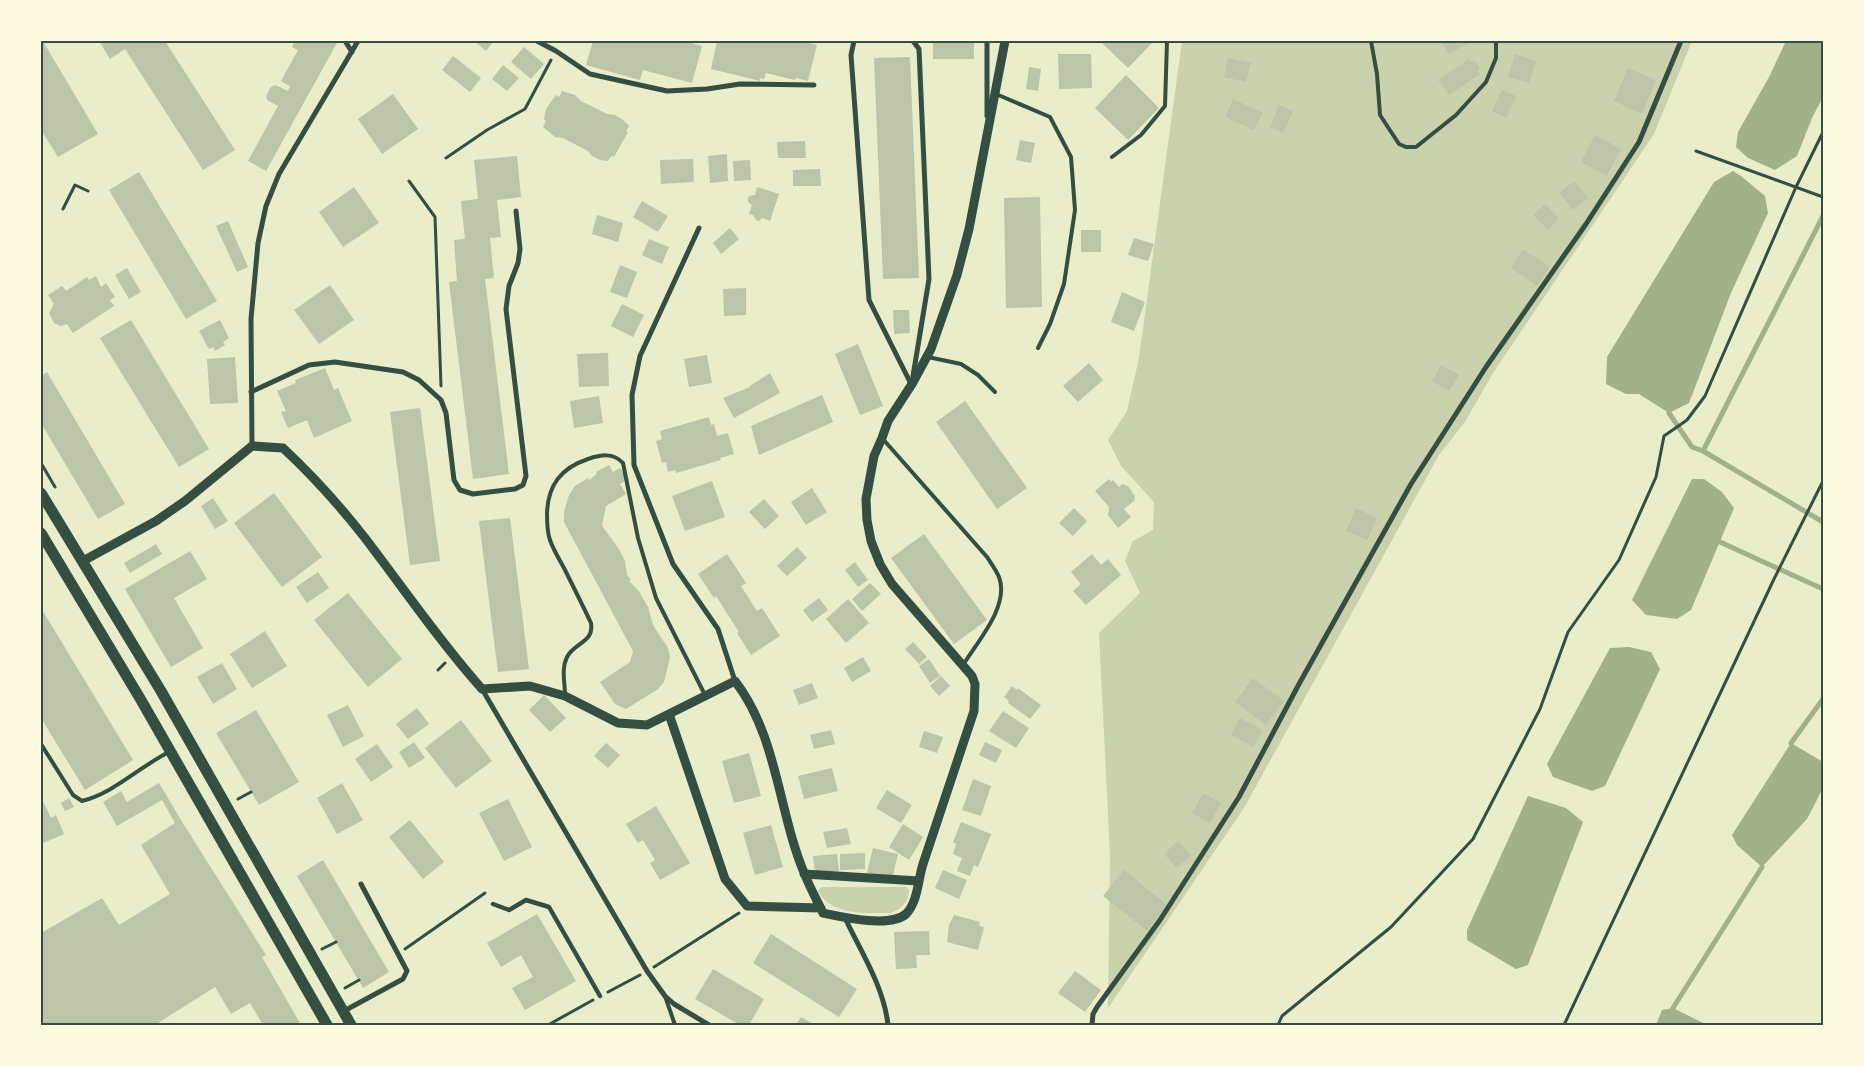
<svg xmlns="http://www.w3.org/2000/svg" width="1864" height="1066" viewBox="0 0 1864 1066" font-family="'PT Sans Narrow',sans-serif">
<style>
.green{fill:#cad2ad}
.water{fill:#a3b18a}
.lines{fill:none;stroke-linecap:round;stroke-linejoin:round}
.stream{stroke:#a3b18a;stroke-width:5}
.building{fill:#bcc5a7}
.path{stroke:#344e41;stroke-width:3}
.service{stroke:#344e41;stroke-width:4}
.pedestrian{stroke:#344e41;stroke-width:4.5}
.minor{stroke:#344e41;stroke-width:5}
.tertiary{stroke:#344e41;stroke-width:9}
.primary{stroke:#344e41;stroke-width:11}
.neatline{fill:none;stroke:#344e41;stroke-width:2}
</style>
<rect width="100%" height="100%" fill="#e9edc9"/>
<!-- green -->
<path class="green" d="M1182,41H1692L1654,134L1493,373L1465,422L1439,455L1244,808L1108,1008L1110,855L1099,633L1140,593L1125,561L1133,541L1153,530L1154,502L1121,466L1108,440L1127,411L1139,358Z
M822,887H906L909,890C909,902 901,909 891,913C866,913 831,916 818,891Z"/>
<!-- water -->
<path class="water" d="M1786,41H1823V97L1812,118L1797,156L1775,170L1748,158L1736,147L1738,132L1769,77Z
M1733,171L1741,176L1765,196L1768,213L1731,293L1689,403L1669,413L1639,394H1626L1606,384L1607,357L1714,182Z
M1692,479H1704L1722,492L1734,508L1691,610L1677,619L1646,615L1632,600Z
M1629,647L1651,652L1660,669L1605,786L1592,791L1553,777L1547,764L1610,648Z
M1791,743L1823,762V788L1807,819L1762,867L1737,845L1732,835Z
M1528,796L1566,808L1583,822L1528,965L1516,969L1467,940V930Z
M1673,1008L1707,1025H1656L1662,1010Z"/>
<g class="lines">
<!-- stream -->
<path class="stream" d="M1669,413L1692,447L1703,451L1823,522
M1703,451L1823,216
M1720,542L1823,589
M1791,743L1823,699
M1673,1008L1762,867"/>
</g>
<!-- building -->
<path class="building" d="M99,41H165L235,150L203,170L125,49L110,59Z
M295,41H338L266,171L248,161L278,106L267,100L266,96L271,87L275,85L288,91L290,86L281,81L298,50L292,47Z
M474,41H494L486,51Z
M593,41H685L702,46L692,83L643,70L640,80L586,65Z
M717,41H802L817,45L808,81L796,78L795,80L766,73L764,79L760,78V81L711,69Z
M933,41H974V59H933Z
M1100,41H1154L1128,68Z
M1441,41H1468L1469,43L1448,54Z
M44,43L98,134L58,157L41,130V44Z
M524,47L544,64L531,79L511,62Z
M1058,54H1091L1092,88L1059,89Z
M1515,54L1536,61L1529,83L1508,77Z
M453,56L481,78L470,92L442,70Z
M910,57L919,278L883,279L874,58Z
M1228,58L1251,63L1246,82L1224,77Z
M1469,59L1471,62L1474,60L1480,69L1478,71L1480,74L1449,95L1438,80Z
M503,65L519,78L507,91L492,79Z
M1029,67L1041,69L1038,91L1026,89Z
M1628,68L1656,80L1642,114L1614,101Z
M1126,75L1159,108L1128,140L1095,108Z
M1502,90L1516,96L1506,118L1492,111Z
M562,91L575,95L581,101L607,114L615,115L623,120L629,126L626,131L628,132L614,157L611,156L608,161L600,160L592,156L588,151L563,138L555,137L543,127L546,121L544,119L546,109L556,95L559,97Z
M393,94L418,129L382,154L358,119Z
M1233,99L1263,113L1254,130L1225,117Z
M1279,105L1293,111L1283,133L1270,127Z
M1595,135L1621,149L1607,176L1581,162Z
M1020,140L1035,143L1031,163L1016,160Z
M805,141L806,158H778L777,142Z
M727,154L728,181L710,183L708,156Z
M517,156L521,197L497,200L501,237L490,238L494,278L485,279L509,474L473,479L449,282L457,281L454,240L465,239L461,201L478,199L474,160Z
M693,159L694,182L661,184L660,160Z
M750,160L751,180L734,181L733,161Z
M820,169L821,186H793V170Z
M139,172L217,301L186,319L109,190Z
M1574,181L1588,198L1573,210L1559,193Z
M354,187L379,223L343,247L319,212Z
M757,187L779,194L770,221L762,218L759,221L756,220L753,215L749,214L752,205L748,202V199L749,196L755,195Z
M1040,197L1042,307L1006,308L1004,198Z
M642,201L668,216L658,232L633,217Z
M1545,204L1559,218L1548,230L1533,215Z
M597,215L623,223L618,242L592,234Z
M228,221L248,267L237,272L216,226Z
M730,228L739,239L721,254L713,243Z
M1081,230H1101V252H1081Z
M1134,238L1154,244L1148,261L1128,255Z
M649,239L669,247L662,264L642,255Z
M1523,249L1550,267L1537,286L1511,268Z
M620,265L637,272L627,298L610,292Z
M127,268L141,292L129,299L115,275Z
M96,276L101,287L106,283L115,297L110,300L114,306L73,333L67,324L61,326L54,323L49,313L54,304L48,295L62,286L66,291L87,277L89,280Z
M330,285L354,320L319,344L294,310Z
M746,288V315L724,316L723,289Z
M1122,292L1145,302L1134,331L1111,322Z
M622,304L644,315L633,337L611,326Z
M893,310H909L910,333L894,334Z
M131,320L209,449L179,467L100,338Z
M220,320L229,338L223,342L225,345L215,351L213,347L209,349L199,331Z
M858,344L883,406L860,415L835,354Z
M608,353L609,386L579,387L577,354Z
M707,355L712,383L689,387L684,359Z
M235,357L238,403L210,404L207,359Z
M1089,363L1103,380L1078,402L1063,386Z
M1441,365L1459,375L1449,391L1432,381Z
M325,368L334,390L338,388L352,421L314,438L307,420L288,428L281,412L286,411L277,391L296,383L295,380Z
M47,372L125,504L98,519L41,423V376Z
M770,373L780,393L734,418L723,398L750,387V386Z
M822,395L833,422L759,455L751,426Z
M599,396L603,423L574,428L570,401Z
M965,401L1027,488L997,509L936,422Z
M420,408L440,561L410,565L390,412Z
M709,417L711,425L714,424L717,436L728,433L734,454L720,458L721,460L676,473L675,470L668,472L666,462L662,463L656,441L662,439L660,431Z
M609,465L613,472L620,468L629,479L620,484L626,494L606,506L602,526L619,549L625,561L627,575L631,580L629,581L638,590L648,607L653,625L668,648L670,657L664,682L658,689L626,709L615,704L600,682L630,662L633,651L564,522V512L569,495L575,486L588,478L589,480L597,474L596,472Z
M1109,479L1111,482L1113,480L1119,487L1122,484L1128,486L1135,496L1134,501L1124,509L1131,517L1118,528L1108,515L1109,507L1095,491Z
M712,481L725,517L685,531L672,496Z
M812,488L827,512L806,525L791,502Z
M274,493L322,557L282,587L234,523Z
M213,498L228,521L215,529L201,506Z
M764,499L779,516L765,529L749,512Z
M1074,508L1087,521L1073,536L1059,523Z
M1356,508L1377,518L1367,540L1346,531Z
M510,518L529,669L498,672L479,521Z
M924,534L987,620L954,644L891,558Z
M156,544L162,554L130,573L124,563Z
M797,547L807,558L787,576L777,566Z
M190,551L207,579L174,598L203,648L171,667L125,589Z
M727,554L746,583L741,586L757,611L762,608L780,636L751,655L737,633L739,632L716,596L714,598L698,574Z
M1092,554L1101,565L1108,559L1121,575L1086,605L1073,591L1081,584L1071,572Z
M855,562L868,580L858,587L845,570Z
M318,572L329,588L307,603L296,587Z
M870,583L881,594L862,611L852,599Z
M348,593L402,659L368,687L314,620Z
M819,598L828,610L812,622L803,610Z
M848,599L869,623L846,643L826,619Z
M41,608L133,760L85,790L41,718Z
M265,631L287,666L252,688L230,654Z
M913,642L927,657L919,664L905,649Z
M863,657L871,671L852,682L844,668Z
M929,659L940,676L930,683L919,666Z
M222,663L237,689L213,704L197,677Z
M941,676L950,686L939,696L930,686Z
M1253,678L1284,701L1266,725L1235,702Z
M812,683L818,698L799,705L793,690Z
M1012,686L1017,690L1018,688L1041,705L1030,719L1008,703L1009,701L1004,697Z
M544,695L566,718L550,732L529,710Z
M348,705L364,736L343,747L327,715Z
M417,708L429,724L408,739L396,724Z
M256,710L299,782L259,805L216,733Z
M1003,711L1029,728L1016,748L989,731Z
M1240,718L1263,730L1254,747L1231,735Z
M461,720L492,761L456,788L425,748Z
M831,730L835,744L814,749L810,735Z
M924,731L943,737L937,753L919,747Z
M414,742L425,758L409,768L399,752Z
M985,742L1002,750L996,763L979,755Z
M606,743L620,755L608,768L594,756Z
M377,744L393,767L371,782L355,759Z
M749,753L761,796L734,803L722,761Z
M832,768L838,791L804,799L798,776Z
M973,779L991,786L981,816L962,810Z
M159,783L181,820L266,955L262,957L301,1025H263L250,1003L231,1014L215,987L155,1025H41V933L102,898L119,925L170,894L141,845L175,823L162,800L117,826L103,802L121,791L127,802Z
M342,783L363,820L337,834L317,798Z
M887,790L912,805L901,823L876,808Z
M1203,793L1221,803L1210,823L1192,813Z
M69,798L74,807L65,811L61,803Z
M508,799L532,847L504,861L479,813Z
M44,803L51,818L56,815L64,834L41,844V804Z
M656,806L690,863L660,880L650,863L655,860L643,840L638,843L626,824Z
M410,820L444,862L423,879L389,837Z
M961,822L991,834L978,867L974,865L970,876L957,871L962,858L953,854L956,844L953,842Z
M903,824L923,837L909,860L889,847Z
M771,825L783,867L755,875L743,833Z
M847,828L851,844L827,848L823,832Z
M1178,841L1191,855L1177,868L1164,854Z
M873,848L898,854L892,879L867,873Z
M865,853V869L840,870V854Z
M837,854L839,871L815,873L813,856Z
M323,860L389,972L363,988L297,876Z
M943,870L967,880L959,899L935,888Z
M1124,870L1167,905L1147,931L1103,896Z
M537,914L576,981L525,1010L512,988L533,977L521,955L501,967L487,943Z
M954,915L980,922L979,926L984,927L978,950L947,942L949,925Z
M929,931L930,955H916L917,968L896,969L894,932Z
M771,934L857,989L839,1017L753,963Z
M713,969L764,999L749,1025H740L695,999Z
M1075,971L1101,990L1085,1012L1058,993Z
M801,1017L815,1025H796Z"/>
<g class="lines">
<!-- path -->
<path class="path" d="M1696,151L1823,197
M446,158L487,130L525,109L551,60
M409,181L435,217L441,386
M63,209L75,185L88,191
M41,463L55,487
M438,670L445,663
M238,799L251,792
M322,949L336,942
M405,949L485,893
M654,967L739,913
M345,988L359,980
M608,992L640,975
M548,1025L593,1000
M1278,1025L1282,1016L1391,927L1473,839L1540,709L1568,632L1619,560L1656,477L1664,436L1687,420L1705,396L1796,187L1823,132
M1564,1025L1774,579L1823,481"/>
<!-- service -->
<path class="service" d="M1371,41L1377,74L1380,115L1399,144L1406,147H1416L1456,115L1486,82L1496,58V41
M996,94L1050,117L1071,157L1075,210L1064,284L1050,324L1038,348
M1112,157L1141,135L1165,106L1167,41
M928,357L961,364L978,375L995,392
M882,438L987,557C991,563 996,570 999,577C1010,606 977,642 963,665
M565,696C565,682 561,669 567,657C575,642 594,643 591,623C582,604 573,586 564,568C559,559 553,549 550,540C547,532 547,522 547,513C548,485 561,468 588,459C600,455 613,452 623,463L638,538L656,598L705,695
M41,744L73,795L82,801C114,793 139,767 169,752
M665,996L675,1025"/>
<!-- pedestrian -->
<path class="pedestrian" d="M493,904L509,910L526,900L549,907L600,996"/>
<!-- minor -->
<path class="minor" d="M345,41L352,52
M537,41L556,51L590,74L667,91L707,89L740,84L814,85
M854,41L851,55L869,300L911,384
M987,41V116
M699,228L640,356L632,395L634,465L673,564L718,629L735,681
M913,376L929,279L919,49L913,41
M251,392L309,365L335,362L403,372L419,380L441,400L446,413L454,480L460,490L473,494L515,489L523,485L526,476L506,309L509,286L518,263L520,249L516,211
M252,446L251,319L258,243L266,206L279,174L358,41
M482,689L647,971L665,996L674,1004L709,1025
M845,918C861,952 884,987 888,1025
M344,1011L403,979L407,971L361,884
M1092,1025L1093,1014L1097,1007L1160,920L1239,797L1299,684L1411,484L1486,367L1586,224L1639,142L1681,41"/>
<!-- tertiary -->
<path class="tertiary" d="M83,561L156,521L185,501L252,446L283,448C312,475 340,506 365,538C404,589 440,642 482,689L530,686L565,696L618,723L647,725L735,681C778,737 778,812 805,875C810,888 817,900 823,913C842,917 890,928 906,914C918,902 918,879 923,864C940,813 957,762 974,711L975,684L972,676L892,584L880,564L871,541L867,520L866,499L874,456L882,438L888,421L912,384L931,349L957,275L969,229L1005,41
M669,714L725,879L747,906L821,908
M804,874L919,881"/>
<!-- primary -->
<path class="primary" d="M41,493L161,691L351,1025
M41,533L141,700L327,1025"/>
</g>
<!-- border -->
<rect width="1864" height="1066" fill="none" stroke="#fefae0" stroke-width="85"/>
<rect x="42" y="42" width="1780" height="982" class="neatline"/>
</svg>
